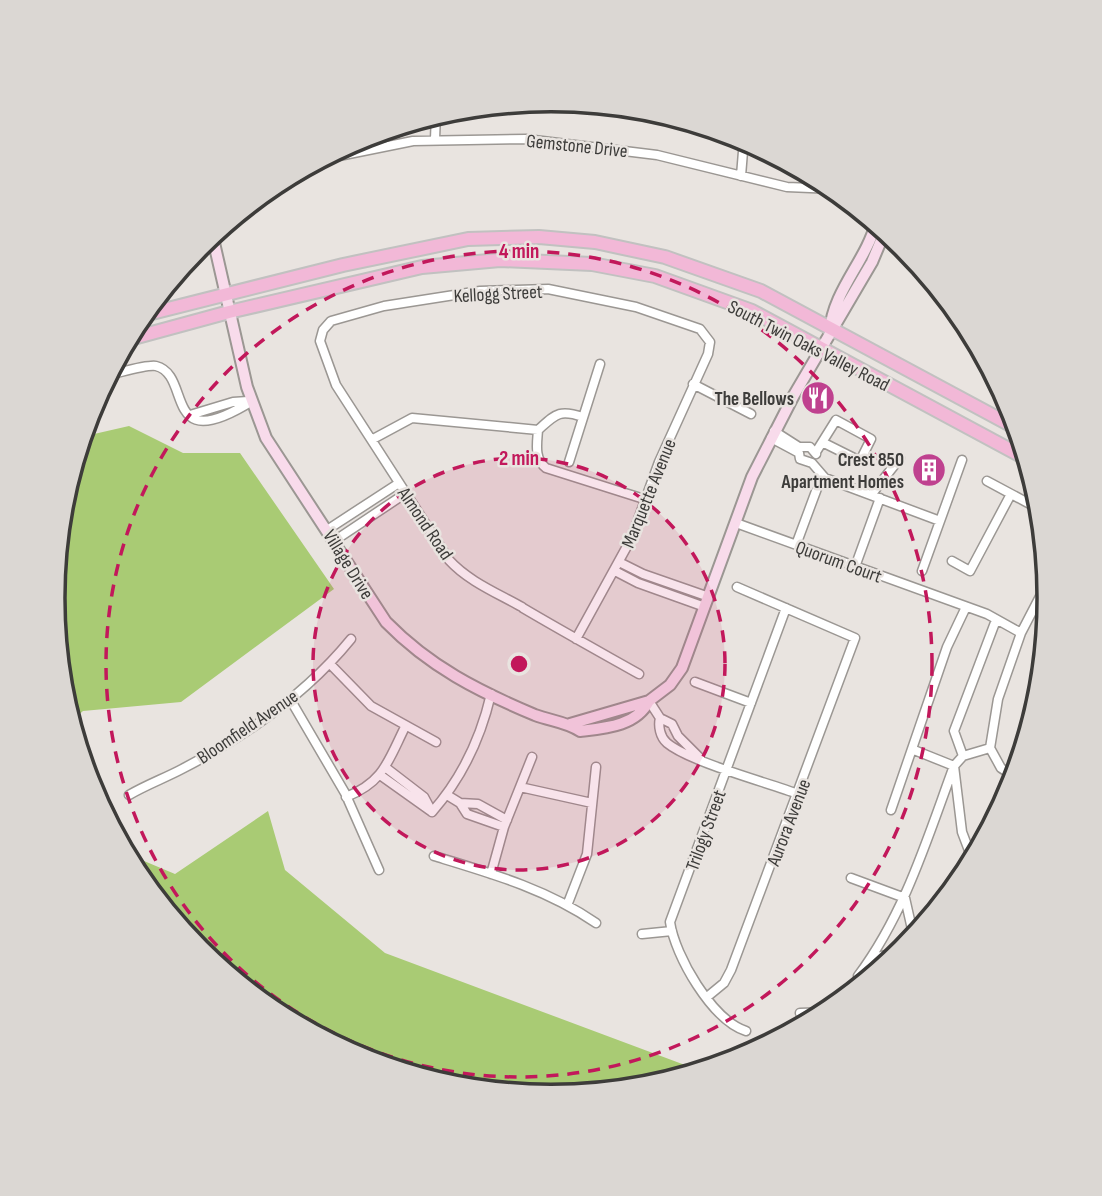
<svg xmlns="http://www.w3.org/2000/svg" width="1102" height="1196" viewBox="0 0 1102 1196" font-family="'Sofia Sans Condensed',sans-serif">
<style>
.green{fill:#a9cb74}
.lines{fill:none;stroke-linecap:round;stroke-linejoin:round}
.street-casing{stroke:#9b9793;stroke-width:11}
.secondary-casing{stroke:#9b9793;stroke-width:14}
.primary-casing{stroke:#c1c1c0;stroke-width:16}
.street{stroke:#fff;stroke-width:8}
.secondary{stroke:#f8dbeb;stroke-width:10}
.primary{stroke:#f2b8d7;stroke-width:12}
.ring{fill:none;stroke:#c2185b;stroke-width:3.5;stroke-dasharray:12 9}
.labels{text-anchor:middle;stroke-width:5;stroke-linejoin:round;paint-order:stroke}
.street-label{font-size:19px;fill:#3d3c3a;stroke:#e9e4e0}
.poi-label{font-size:19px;font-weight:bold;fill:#3d3c3a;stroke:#e9e4e0;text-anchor:end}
.rim{fill:none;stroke:#3d3c3a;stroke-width:3.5}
.centre{fill:#c2185b;stroke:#e9e4e0;stroke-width:3.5}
.ring-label{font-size:21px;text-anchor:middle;font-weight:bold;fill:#c2185b;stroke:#e9e4e0;stroke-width:5;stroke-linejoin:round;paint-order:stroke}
</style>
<rect width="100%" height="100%" fill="#e9e4e0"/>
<!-- green -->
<path class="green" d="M129,426L183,453H240L334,589L181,702L83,711L70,722C51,660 48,561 63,499C68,478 75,457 81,437Z
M268,811L285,870L385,953L701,1071C653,1086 601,1097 549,1096C402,1093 262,1028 168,914C152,894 137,876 125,853L175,874Z"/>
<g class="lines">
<!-- street casing -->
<g class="street-casing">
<path id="street" d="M435,139L436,114
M319,160L413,141L526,139L657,155L787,187L834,189
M741,176L744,139
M108,375C119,373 147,364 156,366C193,375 161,458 252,401
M693,384L751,414
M190,415L233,402L248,401
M538,430C537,444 534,459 546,468L644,499
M538,430C556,414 559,409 583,417
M774,431L799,447H810L816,454
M771,438L799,453L800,459L812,463L825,478L940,521
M373,439L412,418L538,430
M816,452L836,420L871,439L860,461L824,443
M569,462L600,364
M987,481L1041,510
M871,495L900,458
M736,523L987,614L1021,633
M327,530L399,483
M334,541L406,493
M796,545L822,475
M952,561L970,571L1011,494
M619,562L643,574L709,597
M855,567L880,498
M615,571L638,583L705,607
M922,571L962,460
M576,639L631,539L659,462L708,354L710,342L700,329L636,307L548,289L480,291L384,306L331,321L323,330L320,341L336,385L449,560C468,581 497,593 522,607L523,608C562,631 600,652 639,674
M331,665L371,706L436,742
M695,682L751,703
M290,699L345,793L379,870
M649,701L660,718
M660,718C658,726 660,737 667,743C690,762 766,782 798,794
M660,718L672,724L678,736L700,758
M914,750L954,766L962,832L973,861
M963,756L954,731L996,620
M385,767L424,797L432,812
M380,775L432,812
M1015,777L1001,768L990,748L998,699L1021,633L1048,581
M520,787L592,803
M129,795C146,785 165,778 182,769C244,737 307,693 351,639
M447,795L460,803L467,814L504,827
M346,797C384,782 388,761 405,727
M460,803L478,804L507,820
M891,810L947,647L966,607
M432,812C462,778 481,737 491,694
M434,856C490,873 547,889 596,923
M491,874L504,827L532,757
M851,878L905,898L914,938
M568,903L587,854L596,767
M642,934L672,931
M872,958L901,952
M861,986L858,976C905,913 927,839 954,766L963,756L990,748
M707,997L724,983L731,970L855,638L737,587
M800,1013L829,1012
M746,1031C712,1020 675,956 670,922L786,608"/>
</g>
<!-- secondary casing -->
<g class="secondary-casing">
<path id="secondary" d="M212,234L247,387L266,438L386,622C430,667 478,691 535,715C551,721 567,722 580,731C606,728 636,726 649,701
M830,331C833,291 866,261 876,223
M570,724L649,701L670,685L682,668L752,477L794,395L872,262L885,231"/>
</g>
<!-- primary casing -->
<g class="primary-casing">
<path id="primary" d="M140,316L343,265L468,239L539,237L595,242L665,257L761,291L1018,429
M126,340L229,312L422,267L500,260L592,264L655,276L752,311L1027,459"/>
</g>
<!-- street -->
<use href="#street" class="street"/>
<!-- secondary -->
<use href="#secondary" class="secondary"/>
<!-- primary -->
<use href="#primary" class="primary"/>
</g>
<!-- distance rings -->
<circle cx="519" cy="664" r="206" fill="#c2185b" fill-opacity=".12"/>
<g class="ring">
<circle cx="519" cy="664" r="206"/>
<circle cx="519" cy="664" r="413"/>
</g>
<!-- icons -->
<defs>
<g id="restaurant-disc" transform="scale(1.75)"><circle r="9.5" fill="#bf418f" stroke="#e9e4e0"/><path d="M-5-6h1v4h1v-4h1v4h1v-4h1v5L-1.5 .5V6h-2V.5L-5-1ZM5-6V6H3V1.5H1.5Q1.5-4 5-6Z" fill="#fff"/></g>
<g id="building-disc" transform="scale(1.75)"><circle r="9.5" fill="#bf418f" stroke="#e9e4e0"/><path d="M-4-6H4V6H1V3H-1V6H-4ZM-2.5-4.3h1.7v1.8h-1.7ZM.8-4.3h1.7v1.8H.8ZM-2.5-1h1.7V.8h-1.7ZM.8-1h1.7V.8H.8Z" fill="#fff"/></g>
</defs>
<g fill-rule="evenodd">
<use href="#restaurant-disc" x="818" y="398"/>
<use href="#building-disc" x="929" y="470"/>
</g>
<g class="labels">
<!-- street labels -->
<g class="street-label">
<text transform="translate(577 145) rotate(6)" y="7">Gemstone Drive</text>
<text transform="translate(498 293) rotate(-3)" y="7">Kellogg Street</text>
<text transform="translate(809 345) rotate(27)" y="7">South Twin Oaks Valley Road</text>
<text transform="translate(648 493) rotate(-68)" y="7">Marquette Avenue</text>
<text transform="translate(426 523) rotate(56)" y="7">Almond Road</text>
<text transform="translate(839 561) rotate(20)" y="7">Quorum Court</text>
<text transform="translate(349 564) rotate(58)" y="7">Village Drive</text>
<text transform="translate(247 726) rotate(-34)" y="7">Bloomfield Avenue</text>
<text transform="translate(788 822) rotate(-69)" y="7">Aurora Avenue</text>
<text transform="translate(705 830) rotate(-70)" y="7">Trilogy Street</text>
</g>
<!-- poi labels -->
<g class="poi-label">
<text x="794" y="405">The Bellows</text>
<text x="904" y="466">Crest 850<tspan x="904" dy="22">Apartment Homes</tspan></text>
</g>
</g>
<!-- crop -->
<path d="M0 0H1102V1196H0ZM65 598a486 486 0 1 1 972 0a486 486 0 1 1-972 0Z" fill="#dbd7d3" fill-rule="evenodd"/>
<path class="rim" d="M65 598a486 486 0 1 1 972 0a486 486 0 1 1-972 0Z"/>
<circle cx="519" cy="664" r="10" class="centre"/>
<g class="ring-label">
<text x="519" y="258">4 min</text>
<text x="519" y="465">2 min</text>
</g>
</svg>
